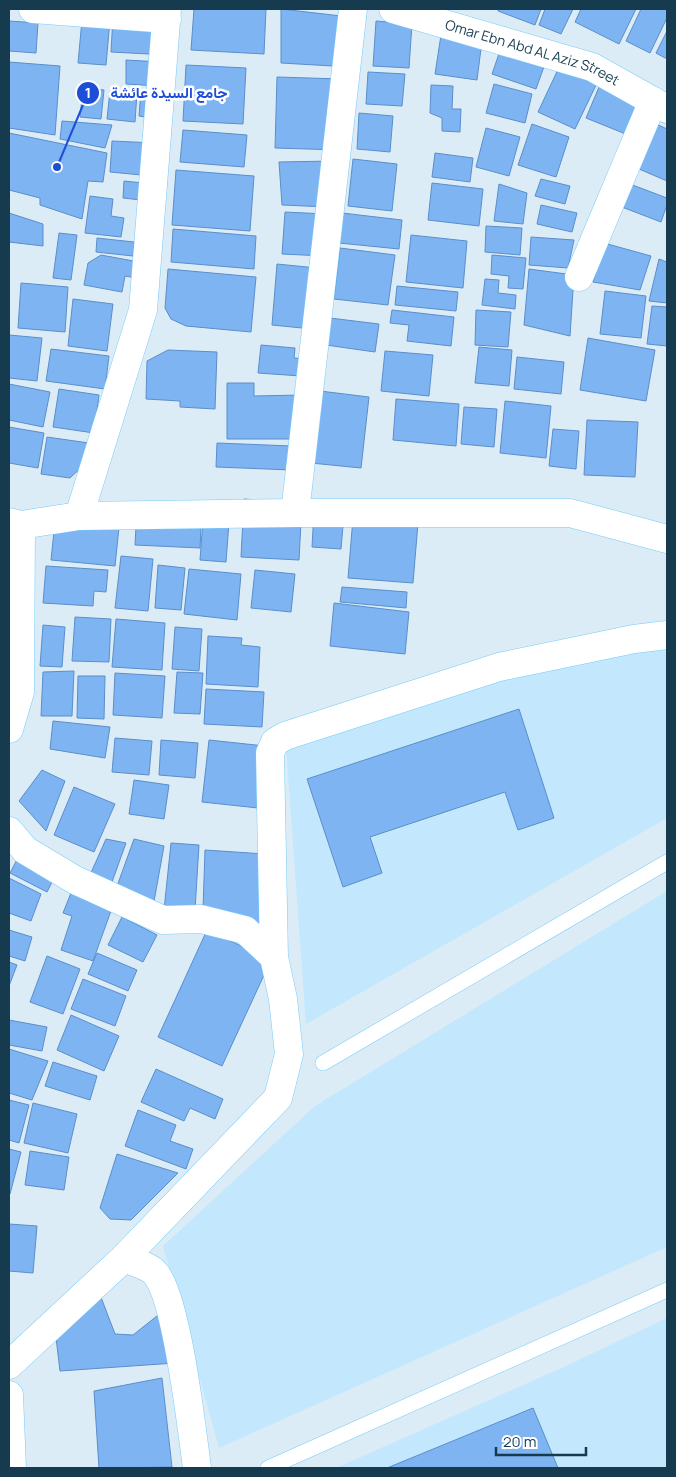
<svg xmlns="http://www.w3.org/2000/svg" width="676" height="1477" viewBox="0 0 676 1477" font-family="Manrope,Vazirmatn,sans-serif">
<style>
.built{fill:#c3e7fc}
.building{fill:#7fb4f3;stroke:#5a8eca}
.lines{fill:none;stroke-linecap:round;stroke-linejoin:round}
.lane-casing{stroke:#75ccfa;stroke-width:16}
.street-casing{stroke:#75ccfa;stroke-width:29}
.secondary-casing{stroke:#75ccfa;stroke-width:29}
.lane{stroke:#fff;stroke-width:15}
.street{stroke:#fff;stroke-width:28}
.secondary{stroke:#fff;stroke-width:28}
.labels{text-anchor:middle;stroke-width:5;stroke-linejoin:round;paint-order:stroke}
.street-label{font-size:14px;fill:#163b4e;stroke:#fff}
.leader{fill:none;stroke:#1d4ed8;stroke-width:2}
.callout-dot{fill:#1d4ed8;stroke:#fff;stroke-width:2}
.mark-label{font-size:15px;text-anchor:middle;font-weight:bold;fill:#fff}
.callout-label{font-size:15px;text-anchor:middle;font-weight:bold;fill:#1d4ed8;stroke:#fff;stroke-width:5;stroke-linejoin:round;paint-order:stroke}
</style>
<rect width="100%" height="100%" fill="#dcecf6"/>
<!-- built -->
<path class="built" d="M667,647V818L306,1024L286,747L580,653Z
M667,891V1247L219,1448L163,1246L315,1106Z
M667,1318V1468H336L568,1365Z"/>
<!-- building -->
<path class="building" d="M83,9H111L106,65L78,63Z
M194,9H266L264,54L191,50Z
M281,9L350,17V67L281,63Z
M498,9H541L535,25L498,11Z
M545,9H573L561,34L539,25Z
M581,9H636L619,44L575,22Z
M641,9H667V18L650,53L626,41Z
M113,16L170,20L168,55L111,52Z
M9,21L38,23L36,53L9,51Z
M376,21L412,24L409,68L373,66Z
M667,31V59L656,53Z
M441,35L482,41L477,80L435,74Z
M502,45L546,61L536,89L492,74Z
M126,60L161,62L159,86L126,84Z
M9,62L60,66L55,135L9,128Z
M561,63L598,81L575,129L538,112Z
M186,65L246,68L243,124L183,121Z
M368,72L405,74L402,106L366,104Z
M277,77L341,79L340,150L275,148Z
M494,84L532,94L525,123L486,113Z
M431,85L453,86L452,109H461L460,132L442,131V118L430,113Z
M599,87L646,107L633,137L586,118Z
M83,88L104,90L101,119L80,117Z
M141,90L163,92L145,117L139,116Z
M110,91L137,93L135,122L107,119Z
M359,113L393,116L390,152L357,149Z
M62,121L112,125L105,148L60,139Z
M652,122L667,129V181L632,166Z
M532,124L569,137L556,177L518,165Z
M486,128L520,137L509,176L476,167Z
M183,130L247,135L244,167L180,162Z
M9,133L107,153L103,182L88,181L82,219L40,205V198L9,190Z
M112,141L155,143L152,176L110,172Z
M435,153L473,158L470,182L432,177Z
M353,159L397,164L392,211L348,206Z
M333,161L328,207L282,205L279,162Z
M176,170L254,176L250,231L172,225Z
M541,179L570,186L565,204L535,196Z
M124,181L153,184L150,201L123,198Z
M622,181L667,198V205L661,222L614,204Z
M432,183L483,189L479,226L428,220Z
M499,184L527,193L523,224L494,221Z
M90,196L113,199L111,216L124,218L121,237L85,233Z
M541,205L577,213L572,232L537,224Z
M285,212L326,214L324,256L282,254Z
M9,213L43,224V246L9,242Z
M342,213L402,220L399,249L339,243Z
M486,226L522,228L520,255L485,252Z
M173,229L256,236L254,269L171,262Z
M59,233L77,235L71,280L53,278Z
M411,235L467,241L463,288L406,282Z
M531,237L574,240L568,268L529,265Z
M97,238L134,242L133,256L96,252Z
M604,243L651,256L640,290L593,282Z
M340,248L395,255L388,305L334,299Z
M101,255L139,262L136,278L125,276L122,292L84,285L88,263Z
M492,255L526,258L523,289L508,288L509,276L491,274Z
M659,259L667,262V303L649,301Z
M277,264L317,268L312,329L272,325Z
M168,269L256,277L251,332L186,326L171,319L165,308Z
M529,269L574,275L570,336L524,325Z
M485,279L499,280L498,293L516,295L515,309L482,305Z
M21,283L68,287L65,332L18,328Z
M397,286L458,292L456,311L395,305Z
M605,291L646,296L641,338L600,334Z
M73,299L113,304L107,351L68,346Z
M652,306L667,307V346L647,344Z
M392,310L454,317L451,346L407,341L409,325L390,323Z
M476,310L511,312L508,347L475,345Z
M330,318L379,324L375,352L326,345Z
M9,335L42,338L37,381L9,378Z
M588,338L655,350L646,401L580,390Z
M261,345L295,348L294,358L317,360L315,377L258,373Z
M479,347L512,350L509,386L475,383Z
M51,349L109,356L105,389L46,381Z
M168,350L217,352L215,409L180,407V401L146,399L147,361Z
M385,351L433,355L429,396L381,391Z
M517,357L564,362L561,394L514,389Z
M227,383H254V396L301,395V439H227Z
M9,384L50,392L43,427L9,420Z
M59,389L99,395L94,433L53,427Z
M320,391L369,397L361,468L311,463Z
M396,399L459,404L456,446L393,440Z
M505,401L551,406L546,458L500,453Z
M464,407L497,409L494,447L461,444Z
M587,420L638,422L635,477L584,475Z
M9,427L44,433L38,468L9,463Z
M553,429L579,431L576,469L549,466Z
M47,437L89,443L86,463L70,478L41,474Z
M217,443L292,446L291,470L216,467Z
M244,499L302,503L299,560L241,557Z
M202,505L200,548L135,545L137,507Z
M204,507L230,509L226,562L200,560Z
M314,511L344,514L341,549L312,547Z
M56,512L120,518L115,566L51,560Z
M353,518L418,523L413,583L348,578Z
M121,556L153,559L148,611L115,608Z
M158,565L185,568L181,610L155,608Z
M46,566L108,570L106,592L94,591L93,606L43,603Z
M189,569L241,574L237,620L184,614Z
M255,570L295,574L291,612L251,608Z
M342,587L407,592L406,608L340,602Z
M334,603L409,612L405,654L330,646Z
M75,617L111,619L109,662L72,661Z
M116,619L165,623L162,670L112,667Z
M43,625L65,627L62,667L40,666Z
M175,627L202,629L199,671L172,669Z
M208,636L242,638L241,645L260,647L258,687L206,684Z
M74,671L72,716H41L43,672Z
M177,672L203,673L200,714L174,713Z
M115,673L165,676L162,718L113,715Z
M78,676H105L104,719L77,718Z
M206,689L264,692L262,727L204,724Z
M519,709L554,818L518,830L505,792L370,837L382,873L343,887L307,779Z
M53,721L110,727L105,758L50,749Z
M115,738L152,741L149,775L112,772Z
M161,740L198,743L195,778L159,775Z
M209,740L265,746L258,808L202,802Z
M42,770L65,781L46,831L19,801Z
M134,780L169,785L164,819L129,814Z
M74,787L115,804L94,852L54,835Z
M106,839L126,843L112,882L90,875Z
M134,839L164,846L153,907L116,889Z
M171,843L199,845L195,910H164Z
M205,850L265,854L270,927L203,909Z
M20,854L55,876L47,892L10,873Z
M9,878L41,894L31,921L9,913Z
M71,893L112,908L93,961L61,950L72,916L63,913Z
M122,917L157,935L143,962L108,945Z
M9,930L32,937L25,961L9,956Z
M207,930L271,960L222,1066L158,1037Z
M97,953L137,970L128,991L88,974Z
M47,956L80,969L63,1014L30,1002Z
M9,962L17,965L9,986Z
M83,979L126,996L115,1026L71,1009Z
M71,1015L119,1036L104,1071L57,1050Z
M9,1020L47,1027L42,1051L9,1045Z
M9,1049L48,1061L32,1100L9,1093Z
M53,1062L97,1076L90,1100L45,1086Z
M156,1069L223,1099L215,1119L190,1108L184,1121L141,1102Z
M9,1100L29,1105L19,1143L9,1140Z
M33,1103L77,1114L68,1153L24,1143Z
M138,1110L176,1125L170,1141L193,1149L186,1169L125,1146Z
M9,1149L21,1152L10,1194L9,1193Z
M30,1151L69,1157L64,1190L25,1185Z
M117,1154L178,1173L131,1220L110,1219L100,1208Z
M9,1224L37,1226L33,1273L9,1271Z
M99,1292L115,1334L133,1335L162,1312L175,1363L60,1371L55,1329Z
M162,1378L172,1467L99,1468L94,1391Z
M533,1408L558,1468H387Z"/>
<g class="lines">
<!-- lane casing -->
<g class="lane-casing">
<path id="lane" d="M323,1063L667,862
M268,1468L667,1290"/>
</g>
<!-- street casing -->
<g class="street-casing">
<path id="street" d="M33,9L167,19
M579,277L653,101
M295,513L353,9
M79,516L143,310L167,9
M9,522L21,525L79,516L295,513H570L667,539
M9,729L20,692L21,525
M9,831L25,850L75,880L163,920L201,919L245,930L274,957
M124,1258C133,1262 149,1266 155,1273C177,1297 192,1431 197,1468
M9,1365L124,1258L278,1098L289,1054L283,999L274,957L270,753L275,742L285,736L499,667L634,639L667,635
M9,1395L12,1468"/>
</g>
<!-- secondary casing -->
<g class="secondary-casing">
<g id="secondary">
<path id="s1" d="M393,9L592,67L667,109"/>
</g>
</g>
<!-- lane -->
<use href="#lane" class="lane"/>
<!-- street -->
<use href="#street" class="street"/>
<!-- secondary -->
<use href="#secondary" class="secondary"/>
</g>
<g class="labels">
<!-- street labels -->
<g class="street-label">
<text dy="5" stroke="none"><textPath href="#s1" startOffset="146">Omar Ebn Abd AL Aziz Street</textPath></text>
</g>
</g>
<!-- callouts -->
<path class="leader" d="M57 167L88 93"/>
<g class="callout-dot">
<circle cx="57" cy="167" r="5"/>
<circle cx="88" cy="93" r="12"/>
</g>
<g class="mark-label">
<text x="88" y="98">1</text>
</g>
<g class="callout-label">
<text x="169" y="98">جامع السيدة عائشة</text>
</g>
<!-- border -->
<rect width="676" height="1477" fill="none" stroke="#163b4e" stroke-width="20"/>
<!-- scale -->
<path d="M496 1447v8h90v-8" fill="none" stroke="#163b4e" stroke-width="2.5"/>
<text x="503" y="1447" font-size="15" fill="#163b4e" stroke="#ffffff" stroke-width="4" paint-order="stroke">20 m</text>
</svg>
